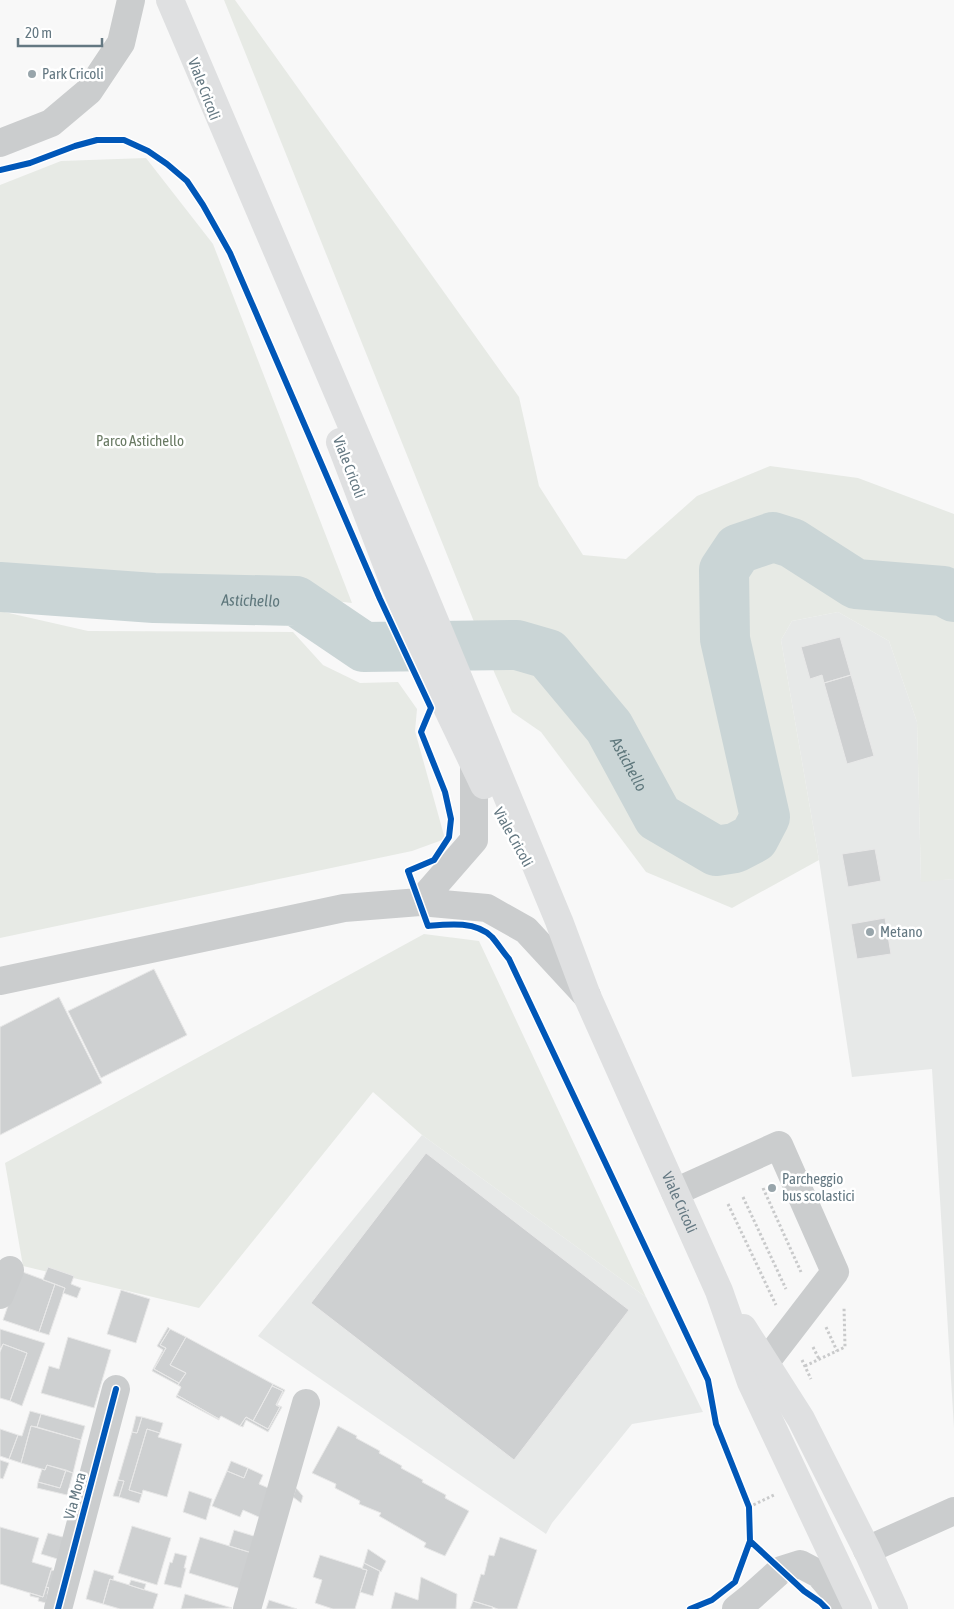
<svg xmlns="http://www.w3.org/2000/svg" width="954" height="1609" viewBox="0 0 954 1609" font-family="'Asap Condensed',sans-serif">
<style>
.built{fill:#e7e9e8}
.green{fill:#e7eae5}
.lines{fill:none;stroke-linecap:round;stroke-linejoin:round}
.river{stroke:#cad5d6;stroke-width:50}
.building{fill:#ced0d1;stroke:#e8e8e8}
.path{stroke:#c9cacb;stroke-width:3;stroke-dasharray:2.5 2.5;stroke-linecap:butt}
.minor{stroke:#cbcdce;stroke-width:28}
.major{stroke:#dfe0e1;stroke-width:28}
.cycleway-casing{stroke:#fff;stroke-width:9}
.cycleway{stroke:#0057b8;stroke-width:6}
.poi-dot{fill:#98a5ab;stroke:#fff;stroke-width:2}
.labels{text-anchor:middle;stroke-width:5;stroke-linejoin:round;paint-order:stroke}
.poi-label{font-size:15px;fill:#647882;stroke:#fff;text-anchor:start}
.street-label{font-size:15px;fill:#647882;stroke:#fff}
.park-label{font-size:15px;fill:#697a63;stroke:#fff}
.water-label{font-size:16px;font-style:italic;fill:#5e777c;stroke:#fff}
</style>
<rect width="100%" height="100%" fill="#f8f8f8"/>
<!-- built -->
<path class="built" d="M838,612L889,641L917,722L921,881L954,879V1428L932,1069L852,1077L819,860L781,640L792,621Z
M422,1135L646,1297L703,1412L632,1424L552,1523L546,1534L258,1336Z"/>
<!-- green -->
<path class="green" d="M224,0H235L519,397L539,486L583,555L626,559L697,496L770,466L858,478L954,514V879L921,882L917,722L889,641L838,612L792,621L781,640L819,860L732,908L646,872L541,732L512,712L495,674Z
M146,158L213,244L352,603L253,592L0,572V185L61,161Z
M0,611L88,631L293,632L323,665L360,683L398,682L417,709L415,731L445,839L412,851L0,938Z
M424,934L479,941L646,1297L422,1135L373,1092L199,1308L23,1266L5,1163Z"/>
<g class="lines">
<!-- river -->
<path class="river" id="s1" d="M0,587L154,598L296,601L364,647L517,645L548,654L609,727L658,817L716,851L735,848L754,838L765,817L725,639L724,570L738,549L773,537L792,543L856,584L943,591L954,597"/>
</g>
<!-- building -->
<path class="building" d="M840,637L851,675L824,683L822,675L810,679L801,647Z
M851,675L874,756L847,764L824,683Z
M875,849L881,881L848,887L842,854Z
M885,918L891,954L857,959L851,924Z
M154,969L187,1035L101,1078L68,1011Z
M59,997L102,1083L0,1135V1027Z
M426,1153L629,1310L514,1460L311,1303Z
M48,1267L74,1276L71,1284L81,1288L77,1298L63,1293L65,1288L43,1280Z
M20,1271L55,1284L39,1332L3,1320Z
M55,1284L65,1288L49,1335L39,1332Z
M121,1290L150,1299L136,1343L107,1334Z
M168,1327L170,1329L160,1345L166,1348L154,1369L179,1383L178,1385L152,1371L163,1350L157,1346Z
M0,1329L45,1343L22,1406L10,1401L27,1353L3,1344L1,1348H0Z
M170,1329L186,1337L170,1365L186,1373L179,1383L154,1369L166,1348L160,1345Z
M68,1337L111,1350L94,1408L41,1393L49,1366L59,1369Z
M186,1337L273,1384L253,1421L246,1417L240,1426L221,1416L219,1419L177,1395L181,1387L178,1385L186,1373L170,1365Z
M3,1344L27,1353L10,1401L0,1398V1352Z
M273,1384L285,1390L277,1405L282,1407L268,1432L246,1420L243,1427L240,1426L246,1417L268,1429L280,1407L276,1405L283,1391L272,1386Z
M272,1386L283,1391L276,1405L280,1407L268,1429L253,1421Z
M177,1395L219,1419V1420L176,1397Z
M30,1411L41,1414L37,1427L31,1426L21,1463L9,1459L18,1435L22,1436Z
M41,1414L85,1426L81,1440L37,1427Z
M136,1416L142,1417L137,1433L132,1432Z
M142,1417L163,1423L160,1433L147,1429L129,1490L142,1494L139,1503L119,1497L124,1481L118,1480L132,1432L137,1433Z
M31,1426L81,1440L73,1473L47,1465L45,1470L21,1463Z
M338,1426L357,1436L356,1438L380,1451L379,1453L402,1466L401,1468L423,1480L422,1482L446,1495L445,1498L469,1511L445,1556L424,1547L426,1543L379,1516L381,1513L359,1504L360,1501L335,1488L336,1484L312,1473Z
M0,1429L18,1435L9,1459L0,1456Z
M147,1429L160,1433L158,1437L182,1444L167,1497L143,1490L142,1494L129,1490Z
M0,1460L9,1463L3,1479L0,1478Z
M231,1461L248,1468L244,1478L227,1471Z
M47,1465L66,1470L60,1488L38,1482L42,1469L45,1470Z
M248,1468L263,1475L259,1484L273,1490L261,1518L243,1510L240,1517L212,1506L227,1471L244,1478Z
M66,1470L73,1473L67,1495L37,1488L38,1482L60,1488Z
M118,1480L124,1481L119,1497L113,1496Z
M296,1488L303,1496L301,1503L293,1497Z
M189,1491L212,1499L206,1520L183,1512Z
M132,1526L171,1538L157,1585L118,1573Z
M0,1527L39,1538L32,1562L52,1568L43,1597L0,1584Z
M234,1530L257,1537L252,1553L229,1546Z
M48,1533L70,1539L64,1561L41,1554Z
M200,1537L252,1553L241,1589L189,1573Z
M500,1537L537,1550L517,1609H498L473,1601L481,1574L484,1575L489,1555L494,1556Z
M368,1549L386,1561L381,1572L364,1563Z
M175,1553L187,1556L184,1568H186L181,1588L164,1584L170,1562L172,1563Z
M320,1555L367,1570L355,1609H333L315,1603L322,1580L313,1577Z
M364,1563L380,1571L373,1596L360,1592L367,1570L362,1569Z
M51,1570L60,1572L53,1596L47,1594L49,1588L46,1587Z
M94,1570L114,1576L113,1580L110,1579L103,1604L86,1599Z
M421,1577L457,1594L456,1609H391L395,1592L418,1600Z
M110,1579L158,1594L153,1609H120L103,1604Z
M131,1580L146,1584L144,1590L129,1585Z
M46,1587L49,1588L46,1603L38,1601L39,1598L30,1596V1593L43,1597Z
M185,1594L232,1608L181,1609Z
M269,1600L297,1609H266Z
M473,1601L493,1607L492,1609H470Z"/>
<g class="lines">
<!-- path -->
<path class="path" d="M763,1188L801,1272
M743,1197L786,1289
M728,1204L776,1305
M826,1327L837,1351
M813,1347L819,1359
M802,1360L811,1379
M805,1366L845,1347L844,1307
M749,1507L774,1495"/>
<!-- minor -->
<path class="minor" d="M0,143L51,123L89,91L121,43L131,0
M420,902L474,840V765
M0,981L344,908L420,902L487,908L526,930L587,996
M675,1192L779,1145L835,1272L765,1363
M0,1295L10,1270
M867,1550L954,1511
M58,1609L116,1389
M247,1609L306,1403
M736,1609L751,1597L781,1570L800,1564L819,1574L832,1589L844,1609"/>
<!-- major -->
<g class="major">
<path id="s2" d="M170,0L414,571L559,921L587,996L719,1291L751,1382L858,1609"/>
<path d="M340,442L394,583L441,695L484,785"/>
<path d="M743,1328L801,1419L867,1550L894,1609"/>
</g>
<!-- cycleway casing -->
<g class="cycleway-casing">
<path id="cycleway" d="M0,170L30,163L75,146L97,140H124L148,151L167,164L187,181L203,205L230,253L380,599L431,708L421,732L445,792L451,819L449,837L434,860L408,871L428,926C449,924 476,921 492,937C498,944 503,952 509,959L708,1380L716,1424L749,1507L750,1541L735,1582L712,1600L690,1609
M750,1541L804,1591L820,1602L827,1609
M58,1609L116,1389"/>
</g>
<!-- cycleway -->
<use href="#cycleway" class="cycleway"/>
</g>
<!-- markers -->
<g class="poi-dot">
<circle cx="32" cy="74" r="5"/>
<circle cx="870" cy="932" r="5"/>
<circle cx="772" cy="1188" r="5"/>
</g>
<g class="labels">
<!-- poi labels -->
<g class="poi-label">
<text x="42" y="79">Park Cricoli</text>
<text x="880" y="937">Metano</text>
<text x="782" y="1184">Parcheggio<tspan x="782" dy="17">bus scolastici</tspan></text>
</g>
<!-- street labels -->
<g class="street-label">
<text transform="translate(204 89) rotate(69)" y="5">Viale Cricoli</text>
<text transform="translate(349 467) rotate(69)" y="5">Viale Cricoli</text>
<text transform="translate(513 837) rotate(61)" y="5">Viale Cricoli</text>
<text dy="5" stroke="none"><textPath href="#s2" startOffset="1306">Viale Cricoli</textPath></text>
<text transform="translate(75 1496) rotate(-75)" y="5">Via Mora</text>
</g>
<!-- park labels -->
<g class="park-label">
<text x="140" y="446">Parco Astichello</text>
</g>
<!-- water labels -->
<g class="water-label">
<text dy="6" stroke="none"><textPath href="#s1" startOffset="251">Astichello</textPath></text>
<text dy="6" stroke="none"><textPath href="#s1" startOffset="701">Astichello</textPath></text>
</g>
</g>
<!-- scale -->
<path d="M18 38v8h84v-8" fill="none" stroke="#647882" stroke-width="2.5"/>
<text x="25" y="38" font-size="15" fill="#647882" stroke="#ffffff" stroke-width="4" paint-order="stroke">20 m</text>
</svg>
